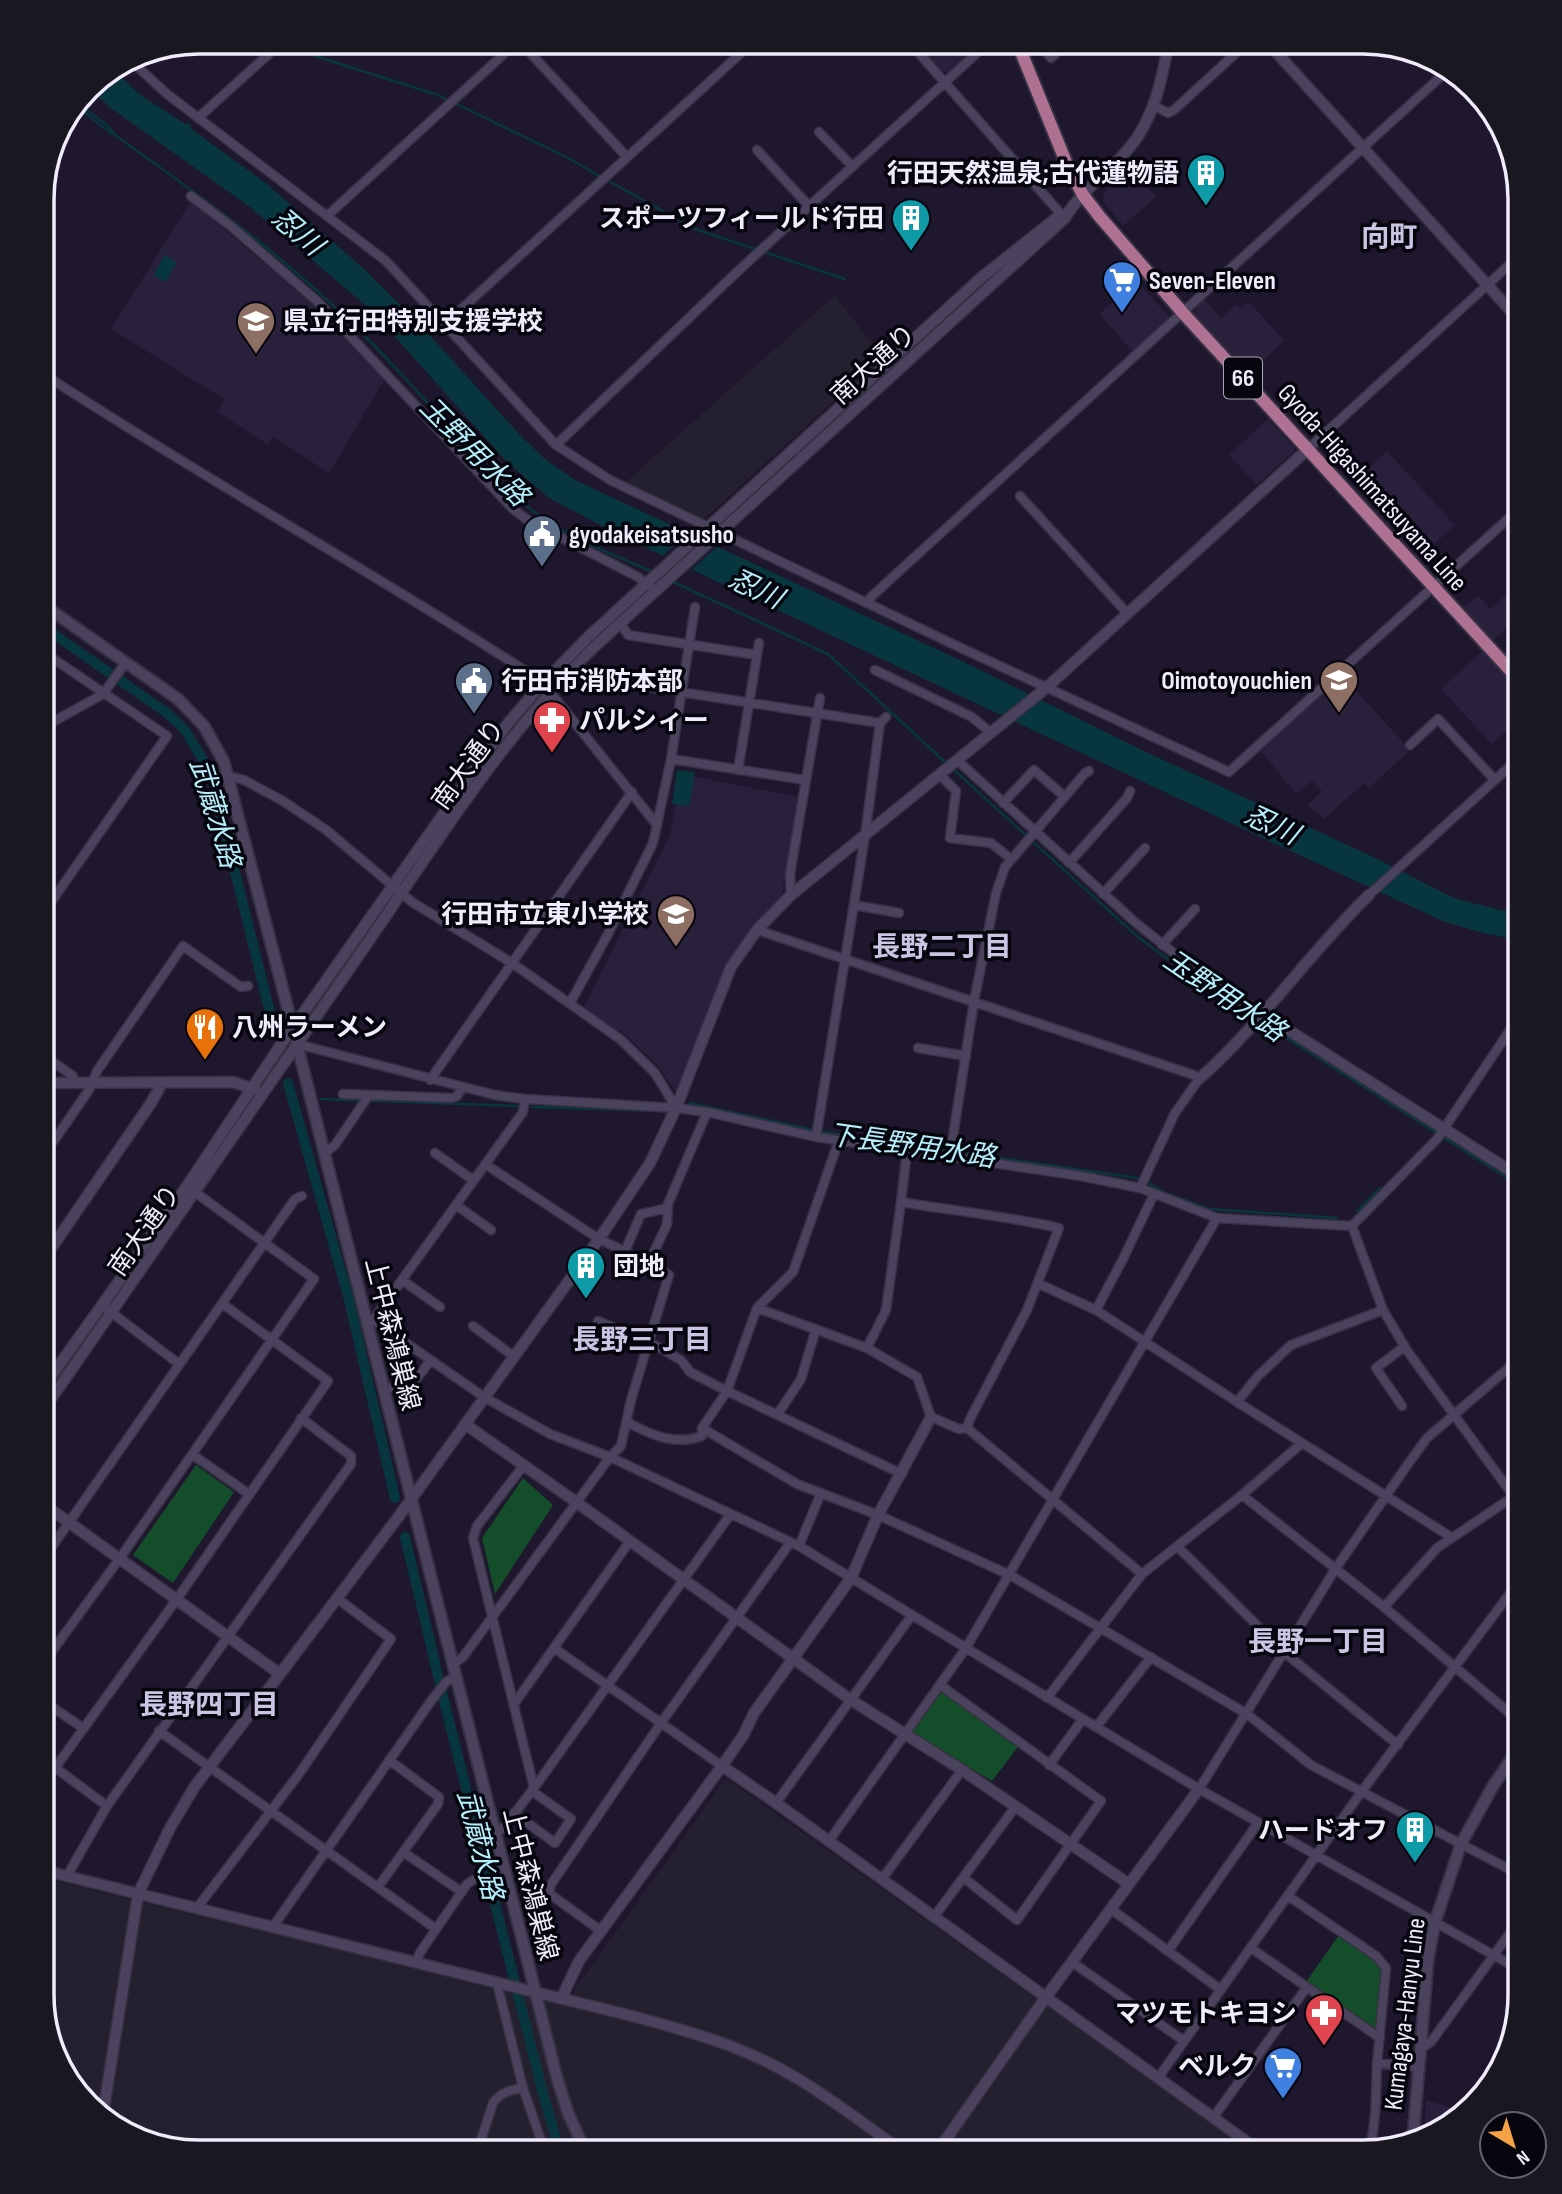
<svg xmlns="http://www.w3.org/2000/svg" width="1562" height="2194" viewBox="0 0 1562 2194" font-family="'Sofia Sans Condensed','Noto Sans JP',sans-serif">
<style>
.built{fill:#29203c}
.industrial{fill:#25202f}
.green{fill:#144d2a}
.water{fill:#08363f}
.pier{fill:#1e172d}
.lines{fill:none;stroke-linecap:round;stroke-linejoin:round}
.stream{stroke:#08363f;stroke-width:2.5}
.canal{stroke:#08363f;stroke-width:10}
.minor-casing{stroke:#363243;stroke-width:11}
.tertiary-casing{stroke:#363243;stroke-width:13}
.secondary-casing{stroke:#363243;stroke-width:14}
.primary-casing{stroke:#363243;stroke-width:16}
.minor{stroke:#4b435d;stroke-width:8}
.tertiary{stroke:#4b435d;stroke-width:10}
.secondary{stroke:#4b435d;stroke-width:10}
.primary{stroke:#af7191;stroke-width:12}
.labels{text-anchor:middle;stroke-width:7;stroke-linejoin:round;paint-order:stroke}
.shield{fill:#07050e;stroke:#aaa7b5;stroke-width:2}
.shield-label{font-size:24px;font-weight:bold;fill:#f0ecfc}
.poi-label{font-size:26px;font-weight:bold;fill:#f0ecfc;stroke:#07050e;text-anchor:end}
.street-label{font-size:26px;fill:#f0ecfc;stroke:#07050e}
.water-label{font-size:28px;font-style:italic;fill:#b4eefb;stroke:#07050e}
.neighbourhood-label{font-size:28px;font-weight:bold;fill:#ccc4e3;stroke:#07050e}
.rim{fill:none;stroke:#f0ecfc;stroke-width:3.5}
</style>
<rect width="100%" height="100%" fill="#1e172d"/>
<!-- built -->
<path class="built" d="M915,42H980L948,72H942Z
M1129,167L1156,197L1123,226L1103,201L1104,192Z
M191,201L314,306L384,380L329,473L274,437L268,445L218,412L224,399L111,329Z
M1137,281L1171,319L1134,353L1099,314Z
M1204,299L1221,318L1235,305L1240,308L1245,303H1250L1285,341L1249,373L1195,315V306Z
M1268,419L1294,447V451L1257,485L1229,455Z
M1387,451L1455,525L1419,558L1352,484Z
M1513,589L1520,597V616L1493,641L1462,608L1478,595L1490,609Z
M1483,650L1520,693V718L1492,744L1441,689Z
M1341,677H1344L1410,750L1369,788L1364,783L1324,819L1307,805L1322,791L1312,781L1296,794L1261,751Z
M682,774L798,797L782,894L747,933L729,963L716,991L679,1096L658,1066L625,1034L582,1011L670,835Z
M1426,2100L1461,2111L1442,2131L1424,2136Z"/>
<!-- industrial -->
<path class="industrial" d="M835,295L882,357L703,520L626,482Z
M726,1778L1251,2152H190L120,2131L63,2074L42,1994V1878L566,2006L575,1989Z"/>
<!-- green -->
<path class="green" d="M196,1465L234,1492L173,1583L133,1555Z
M523,1478L553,1505L495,1594L482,1538Z
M941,1691L1018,1747L992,1781L912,1733Z
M1339,1935L1373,1959L1382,1970L1377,2030L1306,1982Z"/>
<!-- water -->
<path class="water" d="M114,70L139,94L185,124L188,123L192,125L190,128L267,184L363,268L425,330L520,435L546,460L575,480L985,672L1148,753L1367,854L1454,898L1500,910L1520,912V940L1487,934L1445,922L1271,842L737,591L611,531L549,498L507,462L371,310L250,207L112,109L89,89L95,81Z
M165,255L177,262L165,282L153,275Z
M677,770L695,772L689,806L672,804Z"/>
<!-- pier -->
<path class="pier" d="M690,531L719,545L689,572L660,558Z"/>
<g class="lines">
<!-- stream -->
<path class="stream" d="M285,51L309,54L438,95L568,158L601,177
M78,104L108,126L115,135C196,193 277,250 348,320C384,354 417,391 450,428C478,460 506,492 541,517C575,541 618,556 655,573
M76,106L112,134
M607,180L695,229L845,279
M671,581L828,654L945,762
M955,771L1138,937L1197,981L1254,1017
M1260,1021L1520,1186
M321,1099L517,1106
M690,1103L823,1132L1137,1178
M532,1107L660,1111
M1148,1183L1166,1193L1209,1209L1337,1218
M1357,1211L1380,1188"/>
<!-- canal -->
<path class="canal" d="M42,626L167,713L185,730L205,763L212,779L274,1029
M288,1083L349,1300L395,1498
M405,1537L445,1705L541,2086L557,2142L562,2152"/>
<!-- minor casing -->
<g class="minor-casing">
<path id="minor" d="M517,42L327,216L386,261L556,445L610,480L959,647L1229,772L1520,508
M520,42L627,157
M909,42L1061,214
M1037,42L1051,58L1068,42
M130,60L167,94L327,216
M1153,105L1168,113L1174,110L1248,42
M199,117L282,42
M819,132L852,166
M757,150L809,206
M191,196L232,227L318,302L513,509L529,521L638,577L655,591
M444,325L753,42
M42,373C204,479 373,572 535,677L550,692L657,825
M556,445L738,271L989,42
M1308,449L1520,255
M1020,496L1128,614
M867,603L872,596L1448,70
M620,623L628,635L757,655
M875,670L972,717L991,733
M569,671L578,676L880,723
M42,728L103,694L126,662
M1410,745L1438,719L1495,780
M671,759L805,780
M957,760L1135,922L1200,974L1263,1014
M738,770L759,643
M940,775L956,791L950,838L991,843L1011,859
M229,776L244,780L283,801L325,829L412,902L512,963L620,1039L655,1073L676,1108L525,1099L495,1095L297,1044
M1003,803L1034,770L1065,797
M1069,863L1127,798L1130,791
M1103,894L1145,848
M791,895L790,874L820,698
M1369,895L1520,757
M854,905L899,913
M42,915L167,736L42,651
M757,930L1194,1075L1199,1079L1175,1113L1140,1188
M1162,945L1195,909
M570,1003L607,936L653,843L671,759L695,607
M1508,1033L1520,1040
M918,1048L966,1056
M42,1054L73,1076V1083
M430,1080L632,792
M343,1094L452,1098L457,1096L462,1088
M707,1112L816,1137L1081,1176L1140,1188L1217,1218L1352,1226L1437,1139L1514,1024L1520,1020
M816,1137L865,836L880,723L886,717
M435,1153L473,1180
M324,1154L335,1145L369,1095
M950,1156L974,1001L996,893L1005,867L1085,773L1089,771
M42,1158L89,1090L97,1071L183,946L241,987L248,986
M192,1190L314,1279
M456,1205L491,1230
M1352,1226L1383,1310L1408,1352L1520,1505
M625,1251L641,1214L668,1208
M649,1263L667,1224L668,1204L707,1112L676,1108
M402,1280L440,1307
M1039,1284L1096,1310L1123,1259L1154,1194
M103,1306L179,1364
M757,1308L793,1272L839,1140
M1096,1310L1237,1402L1258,1376L1291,1345L1383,1310
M373,1320L484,1397L550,1434L610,1457L799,1546L912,1615
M369,1321L373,1320L523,1112L525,1099
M598,1321L649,1342L681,1360L690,1372L727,1391L902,1474
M473,1326L513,1356
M867,1348L917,1377L931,1417L959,1429L967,1428L970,1419L1027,1310L1059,1228C1007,1216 954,1211 901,1202L907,1151
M383,1390L414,1382L431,1360
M1237,1402L1451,1537
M1402,1406L1376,1368L1404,1347
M777,1415L801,1379L816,1329
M627,1422C651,1435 675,1446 702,1436V1428L727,1391L757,1308L867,1348L886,1310L901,1202
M702,1428L797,1484L878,1515L1010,1575L1247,1714L1311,1765L1520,1875
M967,1428L1142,1574
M193,1455L249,1494
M524,1465L477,1526L473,1538L534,1788
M1242,1495L1384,1607L1520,1722
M799,1546L821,1493
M1178,1547L1285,1653L1398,1745
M42,1561L295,1199L302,1196
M1384,1607L1437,1548L1520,1492
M554,1648L661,1723L550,1886V1894L601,1931
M42,1665L120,1558L314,1279
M452,1665L463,1657L610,1457L621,1446L631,1400L669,1275L649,1263L599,1239L485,1164
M940,1685L1101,1801L1017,1920L964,1878
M1047,1698L1142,1574L1242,1495L1302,1443
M42,1700L83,1728
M514,1704L630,1541
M1083,1719L1199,1789L1520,1970
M1096,1727L1151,1657
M159,1731L436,1929
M42,1758L107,1806
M1049,1765L1083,1719L966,1648L1217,1218
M722,1766L661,1723L790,1543
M42,1786L177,1599L328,1381L223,1304
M1199,1789L1336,1568L1408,1464L1427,1438L1520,1358
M776,1803L912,1615L966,1648L829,1841
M514,1813L555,1843L571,1819L532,1791
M495,1834L504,1827L534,1788L730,1515
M403,1852L462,1892
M67,1876L107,1806L351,1464V1456L301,1418
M882,1879L962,1770
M378,1887L438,1804L439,1797L389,1760
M1288,1896L1376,1956L1386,1968L1377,2063
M197,1908L299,1774L391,1639L338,1599
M1111,1909L1221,1990
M934,1917L1016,1806
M272,1928L431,1701L446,1682L455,1676
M1251,1948L1380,2038
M1168,1951L1258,1823
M1072,1962L1184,2041
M415,1963L421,1951L467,1884L473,1880
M497,1983L523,2088L545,2152
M1421,2048L1431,2042L1520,1919
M1158,2078L1362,1791L1520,1580
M1213,2118L1307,1987
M1367,2151C1377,2136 1376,2083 1377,2063L1419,2067
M477,2152L493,2103C501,2092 510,2090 523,2088"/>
</g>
<!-- tertiary casing -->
<g class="tertiary-casing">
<path id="tertiary" d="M1267,42L1520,321
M1263,1014L1520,1177
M1199,1079C1262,1023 1309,953 1369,895
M42,1083L233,1082L256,1090
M42,1229L57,1240L151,1103L162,1083
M42,1261L57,1240
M42,1389L187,1186L280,1046L470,776L509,722L543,683L588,637L982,277L1060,215
M42,1412C148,1260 253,1107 359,955C432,850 501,737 593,648L1065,218C1081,190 1110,172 1130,147C1154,119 1162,78 1169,42
M465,1424L576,1502L851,1700L962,1770L1129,1884
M42,1503L280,1674L195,1786L170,1828L138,1894L103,2114
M280,1674L399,1516L599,1239L650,1163L676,1108L731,967L757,930L791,895L1046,688L1308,449
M722,1766L776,1803L1261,2152
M42,1870L632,2016C688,2031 743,2046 793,2076C831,2098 867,2126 903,2152
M561,1999L579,1961L722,1766L744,1734L754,1713L851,1578L878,1515L931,1417
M937,2152L1046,1997L1199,1789"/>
</g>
<!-- secondary casing -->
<g class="secondary-casing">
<path id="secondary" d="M42,604L178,699L204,726L224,762L297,1044L557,2078L568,2113L586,2152
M1413,2138L1428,1959L1435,1922L1461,1844L1493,1786L1520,1746"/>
</g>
<!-- primary casing -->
<g class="primary-casing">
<path id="primary" d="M1017,42L1068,167L1083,195L1100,217L1183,313L1520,681"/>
</g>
<!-- minor -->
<use href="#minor" class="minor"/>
<!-- tertiary -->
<use href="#tertiary" class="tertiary"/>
<!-- secondary -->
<use href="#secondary" class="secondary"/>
<!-- primary -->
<use href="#primary" class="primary"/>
</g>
<!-- icons -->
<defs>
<g id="building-pin" transform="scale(2.0125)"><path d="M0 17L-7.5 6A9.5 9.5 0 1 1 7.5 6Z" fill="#0f9aa8" stroke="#07050e"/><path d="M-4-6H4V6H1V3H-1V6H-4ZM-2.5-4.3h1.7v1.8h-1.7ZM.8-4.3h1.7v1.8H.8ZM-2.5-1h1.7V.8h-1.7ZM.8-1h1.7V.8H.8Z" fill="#fff"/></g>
<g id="supermarket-pin" transform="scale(2.0125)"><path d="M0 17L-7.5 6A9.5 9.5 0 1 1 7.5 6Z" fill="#3f7fe0" stroke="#07050e"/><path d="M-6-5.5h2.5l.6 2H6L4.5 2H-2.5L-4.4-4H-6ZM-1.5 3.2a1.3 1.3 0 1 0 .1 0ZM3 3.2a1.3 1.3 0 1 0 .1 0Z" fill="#fff"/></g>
<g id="school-pin" transform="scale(2.0125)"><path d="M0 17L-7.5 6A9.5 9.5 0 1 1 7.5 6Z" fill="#8d6e63" stroke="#07050e"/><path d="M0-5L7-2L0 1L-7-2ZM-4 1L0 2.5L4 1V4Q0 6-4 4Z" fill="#fff"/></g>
<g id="civic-pin" transform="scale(2.0125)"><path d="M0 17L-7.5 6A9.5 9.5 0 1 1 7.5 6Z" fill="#5c6f8a" stroke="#07050e"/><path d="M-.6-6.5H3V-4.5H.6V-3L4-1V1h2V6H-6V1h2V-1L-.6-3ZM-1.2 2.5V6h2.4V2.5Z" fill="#fff"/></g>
<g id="pharmacy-pin" transform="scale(2.0125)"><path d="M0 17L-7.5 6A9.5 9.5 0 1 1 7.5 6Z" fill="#e0444e" stroke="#07050e"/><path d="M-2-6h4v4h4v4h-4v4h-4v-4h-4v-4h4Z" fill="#fff"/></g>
<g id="restaurant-pin" transform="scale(2.0125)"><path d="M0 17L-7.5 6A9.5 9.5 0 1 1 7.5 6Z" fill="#e8710a" stroke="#07050e"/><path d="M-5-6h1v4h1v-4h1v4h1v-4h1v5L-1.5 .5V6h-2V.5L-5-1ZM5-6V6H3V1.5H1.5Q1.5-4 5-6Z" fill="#fff"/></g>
</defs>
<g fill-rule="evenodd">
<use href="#building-pin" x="1206" y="173"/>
<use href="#building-pin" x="911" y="218"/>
<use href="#supermarket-pin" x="1122" y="280"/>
<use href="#school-pin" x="256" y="321"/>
<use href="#civic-pin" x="542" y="534"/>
<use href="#school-pin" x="1339" y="680"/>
<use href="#civic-pin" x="474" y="681"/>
<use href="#pharmacy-pin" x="552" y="720"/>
<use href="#school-pin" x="676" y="914"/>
<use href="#restaurant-pin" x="205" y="1027"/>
<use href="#building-pin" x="586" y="1266"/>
<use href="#building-pin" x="1415" y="1830"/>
<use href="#pharmacy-pin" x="1324" y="2013"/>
<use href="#supermarket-pin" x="1283" y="2066"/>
</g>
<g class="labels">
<!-- shield labels -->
<rect class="shield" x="1224" y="357.5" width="38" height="41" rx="5"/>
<g class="shield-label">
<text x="1243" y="386">66</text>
</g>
<!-- poi labels -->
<g class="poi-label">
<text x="1179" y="182">行田天然温泉;古代蓮物語</text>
<text x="884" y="227">スポーツフィールド行田</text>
<text x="1149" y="289" text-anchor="start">Seven-Eleven</text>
<text x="283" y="330" text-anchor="start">県立行田特別支援学校</text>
<text x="569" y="543" text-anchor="start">gyodakeisatsusho</text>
<text x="1312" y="689">Oimotoyouchien</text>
<text x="501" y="690" text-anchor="start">行田市消防本部</text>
<text x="579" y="729" text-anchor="start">パルシィー</text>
<text x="649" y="923">行田市立東小学校</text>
<text x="232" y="1036" text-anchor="start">八州ラーメン</text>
<text x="613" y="1275" text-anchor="start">団地</text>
<text x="1388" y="1839">ハードオフ</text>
<text x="1297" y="2022">マツモトキヨシ</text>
<text x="1256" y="2075">ベルク</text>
</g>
<!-- street labels -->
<g class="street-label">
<text transform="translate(873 364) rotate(-42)" y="9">南大通り</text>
<text transform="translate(1373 487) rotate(48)" y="9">Gyoda-Higashimatsuyama Line</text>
<text transform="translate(468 764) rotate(-54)" y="9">南大通り</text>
<text transform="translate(144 1230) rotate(-55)" y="9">南大通り</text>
<text transform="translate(393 1334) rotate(76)" y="9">上中森鴻巣線</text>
<text transform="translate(531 1884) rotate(76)" y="9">上中森鴻巣線</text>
<text transform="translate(1404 2014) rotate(-83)" y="9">Kumagaya-Hanyu Line</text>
</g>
<!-- water labels -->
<g class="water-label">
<text transform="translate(298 231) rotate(40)" y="10">忍川</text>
<text transform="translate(475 451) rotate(45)" y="10">玉野用水路</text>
<text transform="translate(756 588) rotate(25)" y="10">忍川</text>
<text transform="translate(216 813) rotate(73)" y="10">武蔵水路</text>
<text transform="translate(1272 824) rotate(25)" y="10">忍川</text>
<text transform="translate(1225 995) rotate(34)" y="10">玉野用水路</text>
<text transform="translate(912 1145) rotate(8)" y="10">下長野用水路</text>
<text transform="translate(481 1845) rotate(76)" y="10">武蔵水路</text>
</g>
<!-- neighbourhood labels -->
<g class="neighbourhood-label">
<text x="1389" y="246">向町</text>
<text x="942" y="956">長野二丁目</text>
<text x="642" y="1349">長野三丁目</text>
<text x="1318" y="1651">長野一丁目</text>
<text x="209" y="1714">長野四丁目</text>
</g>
</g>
<!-- crop -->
<path d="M0 0H1562V2194H0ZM199 54H1363A145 145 0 0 1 1508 199V1995A145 145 0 0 1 1363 2140H199A145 145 0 0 1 54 1995V199A145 145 0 0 1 199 54Z" fill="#1a1721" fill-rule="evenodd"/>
<path class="rim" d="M199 54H1363A145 145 0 0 1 1508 199V1995A145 145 0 0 1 1363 2140H199A145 145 0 0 1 54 1995V199A145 145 0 0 1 199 54Z"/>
<!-- north arrow -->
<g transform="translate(1513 2145) rotate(142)"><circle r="33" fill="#07050e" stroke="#64616d" stroke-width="2"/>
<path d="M0-5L12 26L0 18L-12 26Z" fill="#f5a346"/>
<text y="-10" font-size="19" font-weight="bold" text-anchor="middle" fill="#f0ecfc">N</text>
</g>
</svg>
